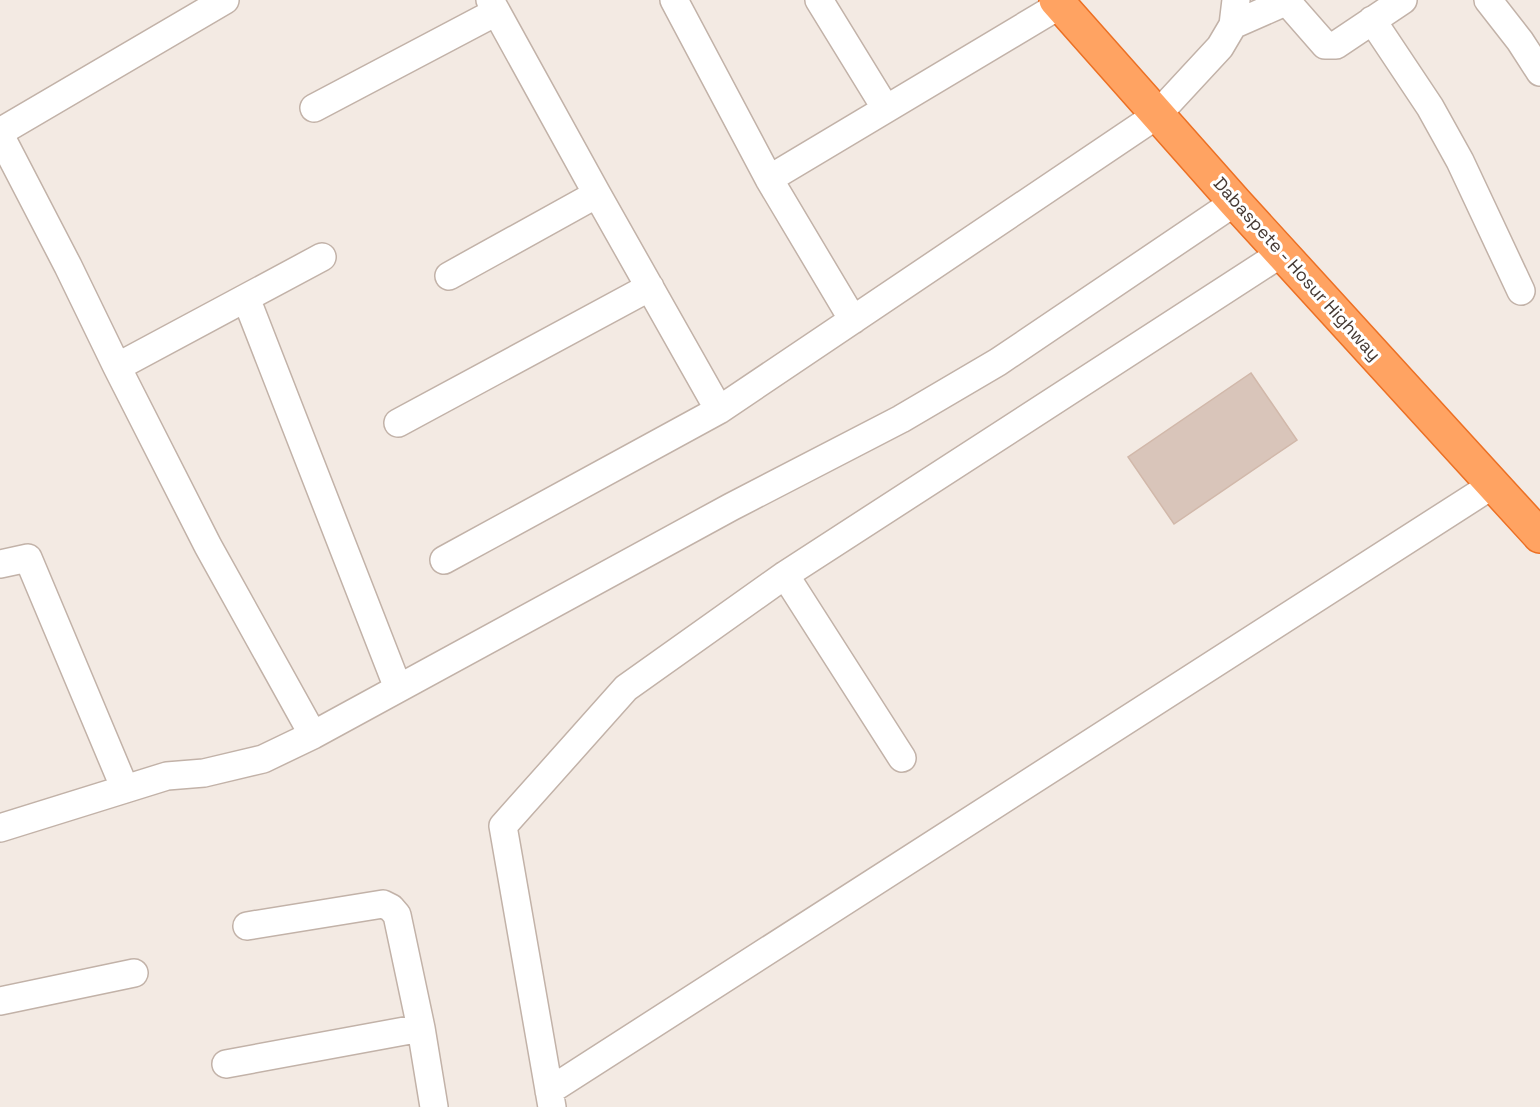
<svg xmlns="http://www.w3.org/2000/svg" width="1540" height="1107" viewBox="0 0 1540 1107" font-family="'Space Grotesk',sans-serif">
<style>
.building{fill:#d9c5ba;stroke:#d1b8aa;stroke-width:1.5}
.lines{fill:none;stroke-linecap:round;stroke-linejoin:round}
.street-casing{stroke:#c2b2a8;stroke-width:30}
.highway-casing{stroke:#ec7024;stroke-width:36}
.street{stroke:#fff;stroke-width:27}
.highway{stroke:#ffa362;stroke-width:33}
.labels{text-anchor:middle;stroke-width:6;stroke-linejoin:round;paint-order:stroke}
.street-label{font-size:18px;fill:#453933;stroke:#fff}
</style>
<rect width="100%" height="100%" fill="#f3eae3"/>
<!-- building -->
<path class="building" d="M1251,373L1297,440L1174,524L1128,457Z"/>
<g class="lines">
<!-- street casing -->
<g class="street-casing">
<path id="street" d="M490,0L597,194L719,410L1157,115L1220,47L1233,25L1236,0
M674,0L769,179L1060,5
M819,0L886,109
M1488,0L1520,41L1540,72
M1372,20L1430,107L1460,161L1521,291
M1233,25L1283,3L1290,5L1325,45H1336L1403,0
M314,108L496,12
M0,132L225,0
M0,135L68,266L117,367L208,546L313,735L731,507L901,419L998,362L1235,202
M769,179L853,320
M449,276L597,194
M246,298L398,688
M117,367L322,257
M398,423L650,287
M444,560L719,410
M0,564L28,558L125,789
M785,575L902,758
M0,828L167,776L204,773L263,759L313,735
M247,926L383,904L391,908L397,915L421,1028L434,1107
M0,1001L134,973
M226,1064L421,1028
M549,1091L1494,484
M552,1107L503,826L626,688L785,575L1282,253"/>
</g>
<!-- highway casing -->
<g class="highway-casing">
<path id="highway" d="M1056,0L1235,202L1540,536"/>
</g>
<!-- street -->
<use href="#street" class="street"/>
<!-- highway -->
<use href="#highway" class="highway"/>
</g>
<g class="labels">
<!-- street labels -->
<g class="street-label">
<text transform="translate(1297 269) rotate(48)" y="6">Dabaspete - Hosur Highway</text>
</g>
</g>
</svg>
